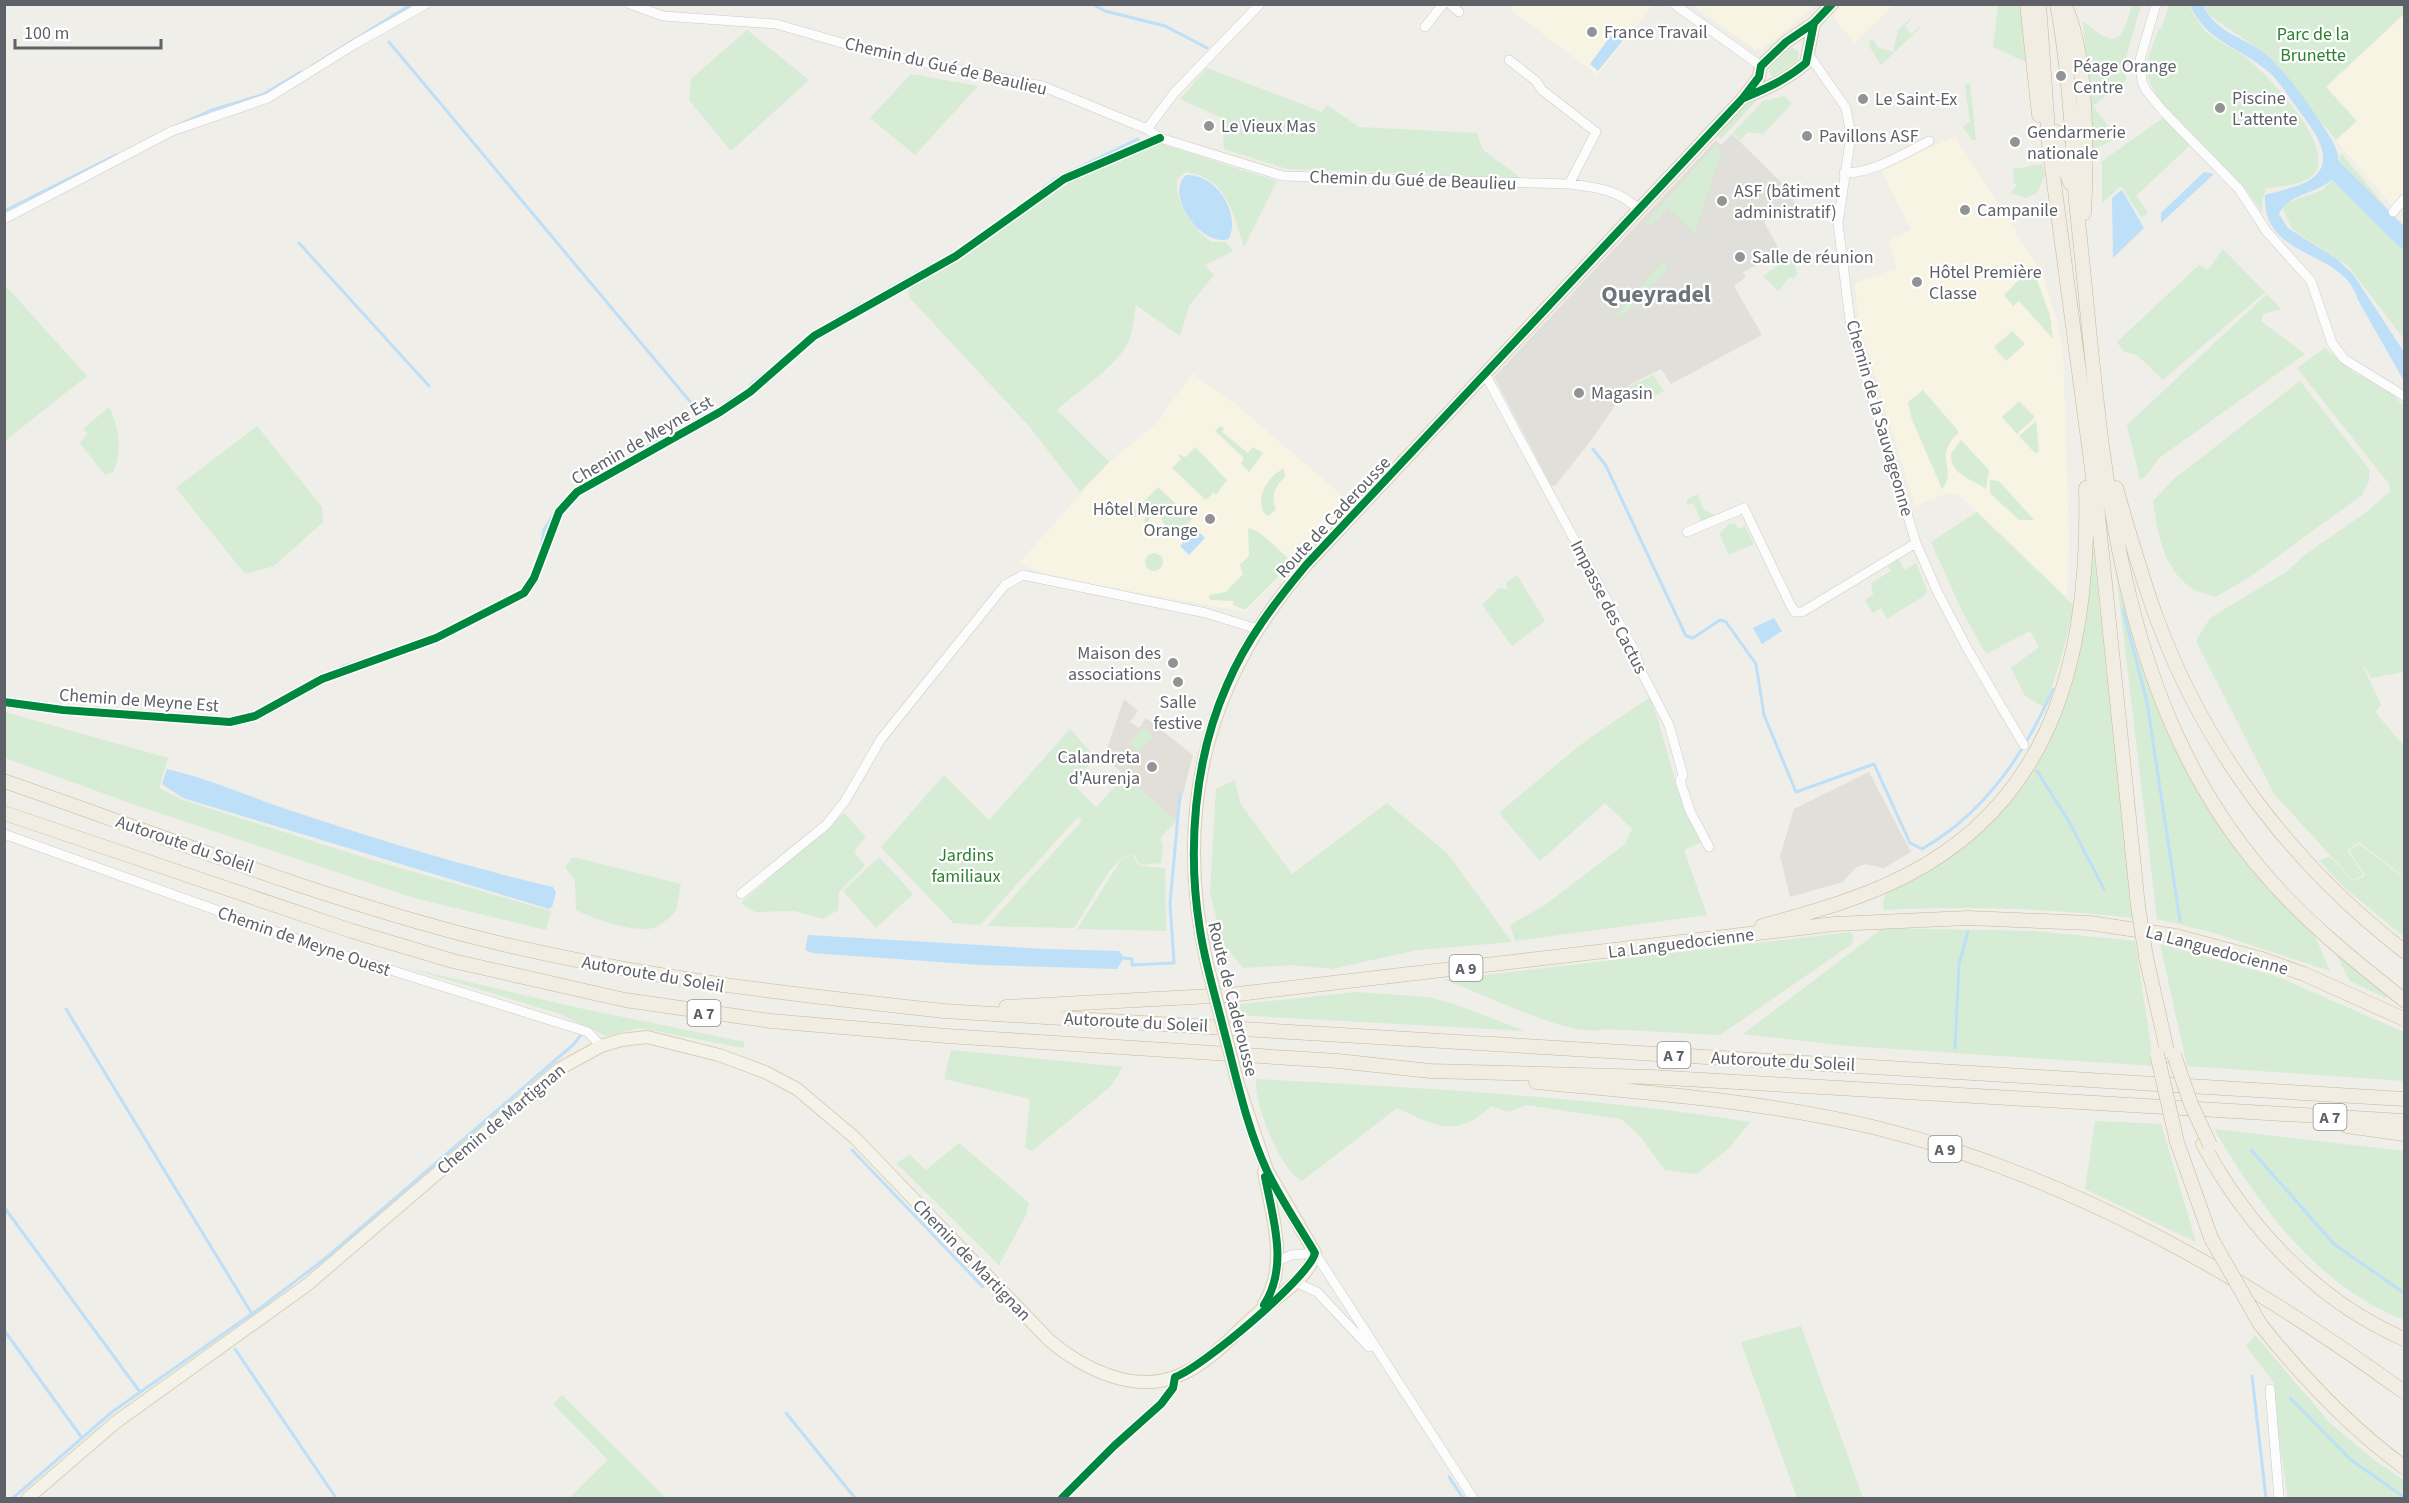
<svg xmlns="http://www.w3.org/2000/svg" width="2409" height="1503" viewBox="0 0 2409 1503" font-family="'Source Sans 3',sans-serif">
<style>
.commercial{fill:#f8f4e3}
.industrial{fill:#e0dfda}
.education{fill:#e1dfd8}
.green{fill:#d6ecd4}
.water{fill:#bedff8}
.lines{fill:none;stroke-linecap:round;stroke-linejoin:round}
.stream{stroke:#bedff8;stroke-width:3}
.river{stroke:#bedff8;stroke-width:18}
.minor-casing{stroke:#cccccb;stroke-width:10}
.major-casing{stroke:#d9d0b5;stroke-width:14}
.highway-casing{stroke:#c7b995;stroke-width:15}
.minor{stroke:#fdfcfc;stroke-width:9}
.major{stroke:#f4f2e9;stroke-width:12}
.highway{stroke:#f1ede2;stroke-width:14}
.major-bridge-casing{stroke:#d9d0b5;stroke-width:14;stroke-linecap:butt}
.highway-bridge-casing{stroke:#c7b995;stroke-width:15;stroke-linecap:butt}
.major-bridge{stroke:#f4f2e9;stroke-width:12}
.highway-bridge{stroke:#f1ede2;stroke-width:14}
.cycleway-casing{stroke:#fff;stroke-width:11}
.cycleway{stroke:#00873e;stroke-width:8}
.poi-dot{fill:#919395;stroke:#fff;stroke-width:2}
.labels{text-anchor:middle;stroke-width:4.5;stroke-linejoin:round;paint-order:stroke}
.shield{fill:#fff;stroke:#8e9195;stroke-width:1.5}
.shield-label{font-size:16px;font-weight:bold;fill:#5e6268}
.poi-label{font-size:18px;fill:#5e6268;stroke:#fff;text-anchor:start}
.park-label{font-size:18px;fill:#2b8130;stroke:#fff}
.street-label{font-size:18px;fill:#5e6268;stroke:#fff}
.district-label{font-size:24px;font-weight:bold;fill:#6f747a;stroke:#fff}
</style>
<rect width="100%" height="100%" fill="#efeee9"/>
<!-- commercial -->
<path class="commercial" d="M1513,4L1653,5L1597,75L1510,9Z
M1692,5H1815L1763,49H1754Z
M1825,5H1893L1854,43Z
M2403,13L2404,204L2397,212L2336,140L2356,121L2326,87Z
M1955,136L2042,273L2055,315L2063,350L2069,539L2067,597L1957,493L1954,495L1948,493L1915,506L1858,319L1855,283L1897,268L1888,241L1911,229L1881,170Z
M1192,373L1235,404L1350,502L1246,612L1090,584L1038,572L1019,563L1109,462L1157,423Z"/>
<!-- industrial -->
<path class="industrial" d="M1732,134L1786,187L1797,208L1764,222L1781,253L1743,272L1746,277L1734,286L1762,335L1671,384L1661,369L1629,385L1592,439L1555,486L1551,485L1494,377L1716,140L1721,145Z
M1869,772L1911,852L1884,868L1865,864L1855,868L1843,882L1790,897L1780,856L1794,809Z"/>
<!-- education -->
<path class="education" d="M1124,699L1138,711L1130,722L1139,728L1146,718L1193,755L1176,821L1104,757Z"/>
<!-- green -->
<path class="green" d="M1998,5H2020L2026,62L1993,47Z
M2132,5H2141L2125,61L2126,80L2093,106L2117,138L2093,150L2083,21C2116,49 2121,44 2132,5Z
M2172,5H2189C2192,13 2197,21 2203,28C2215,42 2234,48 2248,59C2268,76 2349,158 2306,180C2295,186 2278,186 2266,189L2262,201V213C2240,168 2151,118 2147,69C2146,58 2155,41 2159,29H2161L2169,6Z
M2204,5H2404V14L2326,87L2357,121L2336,140L2267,55L2209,15Z
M1915,14L1905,26L1911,34L1927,21L1881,65L1869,46L1870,41L1873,40L1878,48L1893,52L1898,30Z
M747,30L809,80L731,151L689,100L691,79Z
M1792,47L1799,52L1798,60L1772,77L1769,72L1770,68Z
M1207,68L1322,112L1327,105L1359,127L1477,133L1483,150L1521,178L1287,169L1224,149L1222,118L1180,99Z
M911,74L978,86L915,155L870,118Z
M1970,83L1976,140H1972L1963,127L1970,121L1965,85Z
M1784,96L1791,102L1790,106L1763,134L1748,132L1740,140L1733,133L1763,101Z
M1755,98L1756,101L1721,139L1716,135L1744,105Z
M2163,118L2190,145L2136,196L2148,212L2142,218L2121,186L2102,203V161Z
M1155,142L1277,181L1244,247C1233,214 1228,178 1186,172L1177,179C1175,204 1192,227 1211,242H1226L1233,251L1206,265L1200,260L1214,275L1189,306L1180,336L1136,305C1134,316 1133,332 1128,342C1116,368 1078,390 1057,410L1109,462L1080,492L1029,426L909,297L908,286L1063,184Z
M1716,144L1721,153L1695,233L1668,208L1652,225L1646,222Z
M2341,153L2388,210L2386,225L2404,246V339L2348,266L2292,229L2281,205L2322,190L2336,177Z
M2042,164L2045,175L2037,193L2026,198L2011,193L2017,184L2014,183L2013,169Z
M2223,249L2265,292L2163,380L2137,355L2124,352L2117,342L2199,265L2208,270Z
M1788,258L1794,262L1797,274L1793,279L1790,277L1778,291L1763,276Z
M1661,263L1668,266L1667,270L1623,316L1617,317L1616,315Z
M2032,267L2050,315L2053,339L2019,301L2013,306L2004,295Z
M5,285L87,376L6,440L4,438Z
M2267,294L2281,309L2263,314L2261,321L2305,354L2159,458L2146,476L2140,480L2127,425Z
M2012,331L2025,344L2006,361L1994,347Z
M2325,348L2354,373L2388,389L2404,407V672L2371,678L2364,666L2362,672L2364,668L2381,705L2375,712L2404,746V877L2359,842L2347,850L2363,875L2353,880L2274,794L2196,641L2210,618L2286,572L2306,554L2368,511L2390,491L2389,484L2297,368Z
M1653,375L1664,391L1649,399L1643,389L1623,399L1628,387Z
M2300,381L2369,469V481L2362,495L2248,578L2215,597C2207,594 2195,592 2189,586C2162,566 2158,532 2153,501L2174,479Z
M1923,390L1959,432C1931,459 1959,470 1942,489L1911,417L1908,402Z
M2019,401L2035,417L2017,434L2002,417Z
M109,407C119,427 123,452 113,472L105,475L80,443L87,434L83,429Z
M2036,421L2039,451L2036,454L2019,436Z
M257,426L322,507L323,522L274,566L245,574L176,488Z
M1220,426L1224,428L1222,432L1248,453L1253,447L1263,453L1249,472L1241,464L1244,458L1215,431Z
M1961,440L1989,470L1986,489C1972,478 1950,476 1951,454Z
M1195,447L1227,480L1216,495L1214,492L1206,500L1172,468L1181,459L1177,454L1186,457Z
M1284,469L1285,477C1274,486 1271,498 1276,510L1267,516C1252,502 1268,474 1284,469Z
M1990,480L1999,481L2034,520H2019L1990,493Z
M1158,487L1192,519L1184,528L1174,529L1159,539L1153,534L1165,526L1160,516H1150L1147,526L1144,523L1146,513L1142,509L1136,517H1129Z
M1697,494L1704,510L1715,515L1701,521L1693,503L1687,505V500Z
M1977,512L2074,606L2059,666L2044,707L2025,696L2011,668L2039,647L2030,631L1986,654L1962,611L1931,542Z
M1735,523L1738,529L1745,526L1754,544L1729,555L1719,534L1729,524Z
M1248,528C1264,532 1276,549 1289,559L1290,565L1245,610L1233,605V601L1210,600L1209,595L1226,592L1243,574L1240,565L1249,556Z
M2092,536L2133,918C2050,908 1967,906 1884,910L1883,903L1886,891L1937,864L1961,846L2050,736Z
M1145 562a9 9 0 1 1 18 0a9 9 0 1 1-18 0Z
M1898,559L1905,570L1916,563L1927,590L1925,595L1887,619L1881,608L1873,613L1865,600L1873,595L1871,583L1891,571L1888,567Z
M2115,563L2134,636L2192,776L2257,875L2312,929L2330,971L2211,932L2157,919Z
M1517,575L1545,621L1512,646L1482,605L1499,588L1508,589L1506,583Z
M1650,697C1668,745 1675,798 1701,842L1684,850L1707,915L1515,941L1510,925L1545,905L1625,844L1632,829L1605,803L1540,861L1499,813L1580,745Z
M5,712L168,758L159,788L183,800L372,860L551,911L546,930L414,898L130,803L5,758Z
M1143,727L1153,737L1139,752L1129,743Z
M1070,729L1095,757L1073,784L1096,807L1125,776L1176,821L1160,838L1163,845L1161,863L1140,865L1134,854L1121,859L1109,871L1074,928L987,926L1082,821L1078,817L980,925L953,923L881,847L944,775L989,820Z
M1235,780L1240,803L1292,874L1387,803L1447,853L1512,942L1417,950L1332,969L1293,965L1243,968L1223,944L1210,893L1216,789Z
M844,813L866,837L854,851L865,866L839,892L838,910L823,919L794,911L755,912L741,903Z
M2359,844L2404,878V937L2344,887L2319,860L2330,857L2353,881L2365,876L2349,850Z
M1133,855L1139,866L1165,868L1166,931L1077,929L1121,860Z
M573,857L681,884L676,911C670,917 661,926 653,928C634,933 594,919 576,910L575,880L565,867Z
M879,857L913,894L876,928L843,891Z
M1883,928L2036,931L2135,941L2154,1066L1849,1046L1743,1034Z
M1850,932L1854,935L1852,944L1720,1035L1605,1029C1571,1040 1482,992 1444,980Z
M2160,944L2276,976L2404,1032V1081L2187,1066Z
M2333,949L2386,993L2387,999L2350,981Z
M405,967L579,1008L745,1042L743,1048L640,1028L606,1036L560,1014Z
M1357,992L1428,997L1454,1004L1525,1031L1234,1015L1231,1005Z
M951,1050L1123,1067L1111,1086L1032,1151L1025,1147L1030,1099L944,1079Z
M1256,1079C1421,1088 1587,1096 1750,1122L1728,1149L1697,1174L1665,1170L1640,1136L1621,1119L1526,1105L1509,1112L1491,1106C1457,1139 1436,1126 1397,1108L1302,1181C1280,1170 1254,1104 1256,1079Z
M2095,1121L2161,1124L2196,1242L2085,1189Z
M2214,1129L2404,1151V1320C2317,1286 2260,1207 2214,1129Z
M959,1143L1029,1203L1026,1215L999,1265L896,1163L910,1155L926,1170Z
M1801,1326L1863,1498H1797L1741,1342Z
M2255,1335L2329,1422L2374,1460L2404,1480V1498H2288L2275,1414L2274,1383L2246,1346Z
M562,1395L666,1498H569L608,1460L553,1404Z"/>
<!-- water -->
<path class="water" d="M2190,5H2203C2217,36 2249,37 2271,59C2294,82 2316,114 2333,142C2360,197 2288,185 2279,214L2288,228L2337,259L2353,274L2404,352V381L2358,300C2344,248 2262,261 2265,195C2277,191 2299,187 2308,181C2341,162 2312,128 2297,108C2288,96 2280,82 2269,72C2241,48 2205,41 2190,5Z
M1615,30L1625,38L1598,71L1590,64Z
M2204,172L2214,174L2161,223V213Z
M1186,175C1216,174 1241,212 1229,239C1201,248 1164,194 1186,175Z
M2122,190L2144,228L2113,258L2112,198Z
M1196,529L1205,538L1189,555L1180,546Z
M1774,618L1782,631L1762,644L1753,628Z
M167,769C209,779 248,796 289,810C376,839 463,866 553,887L556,892L552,907L549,909L183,798L162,784Z
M808,935L1046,949L1119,951L1124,958L1117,969L981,965L812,953L805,950Z"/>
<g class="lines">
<!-- stream -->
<path class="stream" d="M1092,4L1105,11L1165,26L1207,48
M389,42L703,417
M312,66L412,4
M178,125L212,110L262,95L301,72
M1040,191L1055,179L1138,139
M4,211L116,155
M299,243L429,386
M887,290L920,271
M835,319L863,303
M750,385L765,373
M727,402L734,397
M1593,449L1606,466L1686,636L1693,638L1720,620L1726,622L1756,664L1764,715L1796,792L1874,764L1910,843L1922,849C1985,813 2025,754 2053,689
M632,455L680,429
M585,482L617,464
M542,544L544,530L555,512
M2123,610L2147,702L2180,921
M341,667L362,660
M2037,771L2068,820L2104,889
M1124,958L1132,959V965L1174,963L1170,903L1180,794
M66,1009L252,1314
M1955,1048L1959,964L1968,932
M852,1150L983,1287
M2251,1150L2334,1244L2404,1293
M4,1207L140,1392
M4,1330L82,1438
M235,1349L336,1498
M2252,1376L2266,1498
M2290,1398L2351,1460L2404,1497
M786,1413L855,1498
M1449,1477L1463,1498
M13,1498L112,1412L263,1306L327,1257L574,1044L581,1035"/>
<!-- river -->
<path class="river" d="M2332,167L2404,239"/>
<!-- minor casing -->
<g class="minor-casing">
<path id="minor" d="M630,4L663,16L776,24L880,54L1042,86L1147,129L1160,138L1283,176L1569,184C1596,187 1620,190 1639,210
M1450,4L1459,12
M1674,4L1761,66
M2156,4L2140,60L2142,82L2146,90L2162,110L2239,189L2267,232L2311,281L2332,343L2344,359L2404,396
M1425,27L1443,4
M1809,55L1846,108L1851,135L1838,223L1851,329L1916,543L1937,591L1968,650L2024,745
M1509,60L1536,81L1542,90L1596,132L1569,184
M1147,129L1175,92L1260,4
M1844,173C1871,174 1904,154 1929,141
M2393,212L2404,199
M4,219L172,131L268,98L355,44L426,4
M1485,374L1635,652L1640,669L1669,725L1683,775L1680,781L1690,811L1709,847
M1687,532L1744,508L1790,604L1795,612H1802L1916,543
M4,702L63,710L230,722L255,716L322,679L436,638L524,593L534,578L559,512L577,492L720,412L750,392L814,336L956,256L1064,179L1160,138
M4,834L333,952L588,1032L601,1046
M741,894L826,825L845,801L881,739L1005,585L1023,575L1206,613L1257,629
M1278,1261L1291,1255L1315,1253L1473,1498
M1295,1282L1317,1292L1369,1347
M2270,1389L2279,1498
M1062,1498L1114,1446L1161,1404L1173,1388L1175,1377"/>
</g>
<!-- major casing -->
<g class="major-casing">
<path id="major" d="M1745,97C1768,88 1786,80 1806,63L1814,23
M1207,964C1173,813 1205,681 1307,564L1743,98L1759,77L1761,66L1786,42L1814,23L1832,4
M1264,1172C1272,1215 1289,1264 1264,1304
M28,1498L116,1422L307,1285L559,1069L601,1046L621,1040L647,1037L719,1055L765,1072L797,1089L855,1138L1049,1340C1083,1369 1135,1395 1180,1375C1211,1362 1235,1333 1259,1312C1278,1296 1309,1278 1315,1253L1267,1170L1238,1084"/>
</g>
<!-- highway casing -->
<g class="highway-casing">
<path id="highway" d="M2027,4L2039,115
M2039,4L2049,145L2098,515L2138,906
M2057,4C2066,50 2070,100 2073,147C2075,165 2074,184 2076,202C2102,429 2104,681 2258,866C2301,918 2352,959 2404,1000
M2064,4C2088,51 2087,159 2084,213
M2056,132L2059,150L2070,183
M2116,488C2129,532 2141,576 2157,619C2206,752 2293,865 2404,951
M4,781C162,836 320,898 482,939C634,977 788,994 944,1011L2404,1099
M4,813L352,931L453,961L625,1000L771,1021L947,1036L1338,1061L1430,1071L1651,1077L2404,1121
M1762,926C1812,912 1861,899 1907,875C2059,797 2090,644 2086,488
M2146,957L2168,1055
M1006,1007L1230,995L1834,924L1968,918L2090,923L2176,936L2262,959L2304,974L2404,1019
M1536,1082C1650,1093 1766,1101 1877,1128C2070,1176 2245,1276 2404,1392
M2347,1126L2404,1134
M2177,1142L2211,1238
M2203,1144C2248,1228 2317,1301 2404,1339
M2260,1324C2303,1378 2348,1426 2404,1467"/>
</g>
<!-- minor -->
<use href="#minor" class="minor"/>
<!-- major -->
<use href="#major" class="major"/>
<!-- highway -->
<use href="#highway" class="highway"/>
<!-- major-bridge casing -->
<g class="major-bridge-casing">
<path id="major-bridge" d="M1207,964L1238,1084"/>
</g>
<!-- highway-bridge casing -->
<g class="highway-bridge-casing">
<path id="highway-bridge" d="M2138,906L2146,957
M2157,1054L2177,1142
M2174,1055L2191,1104L2210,1145
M2211,1238L2260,1324"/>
</g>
<!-- major-bridge -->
<use href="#major-bridge" class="major-bridge"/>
<!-- highway-bridge -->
<use href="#highway-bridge" class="highway-bridge"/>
<!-- cycleway casing -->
<g class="cycleway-casing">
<path id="cycleway" d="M1744,98C1767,88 1786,80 1806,63L1814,23
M4,702L63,710L230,722L255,716L322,679L436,638L524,593L534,578L559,512L577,492L720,412L750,392L814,336L956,256L1064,179L1160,138
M1264,1305C1289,1266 1273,1219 1265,1177
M1062,1498L1114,1446L1161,1404L1173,1388L1175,1377C1200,1369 1310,1277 1315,1253C1299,1226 1281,1200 1267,1171C1246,1126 1236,1075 1223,1027C1215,995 1205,963 1200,930C1187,850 1194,759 1227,685C1246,640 1276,601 1307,564L1743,98L1759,77L1761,66L1786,42L1814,23L1832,4"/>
</g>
<!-- cycleway -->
<use href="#cycleway" class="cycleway"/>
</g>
<!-- markers -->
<g class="poi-dot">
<circle cx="1592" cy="32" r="6"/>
<circle cx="2061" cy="76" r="6"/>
<circle cx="1863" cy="99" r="6"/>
<circle cx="2220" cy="108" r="6"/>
<circle cx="1209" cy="126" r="6"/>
<circle cx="1807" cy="136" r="6"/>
<circle cx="2015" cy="142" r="6"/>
<circle cx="1722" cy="201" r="6"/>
<circle cx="1965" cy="210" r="6"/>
<circle cx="1740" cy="257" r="6"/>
<circle cx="1917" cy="282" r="6"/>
<circle cx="1579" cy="393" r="6"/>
<circle cx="1210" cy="519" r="6"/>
<circle cx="1173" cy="663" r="6"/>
<circle cx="1178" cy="682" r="6"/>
<circle cx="1152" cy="767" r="6"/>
</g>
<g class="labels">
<!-- shield labels -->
<g class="shield">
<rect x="1449.5" y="955" width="33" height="26" rx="4.5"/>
<rect x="687.5" y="1000" width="33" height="26" rx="4.5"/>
<rect x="1657.5" y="1042" width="33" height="26" rx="4.5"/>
<rect x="2313.5" y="1104" width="33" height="26" rx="4.5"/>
<rect x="1928.5" y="1136" width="33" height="26" rx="4.5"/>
</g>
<g class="shield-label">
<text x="1466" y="974">A 9</text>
<text x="704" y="1019">A 7</text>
<text x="1674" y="1061">A 7</text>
<text x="2330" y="1123">A 7</text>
<text x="1945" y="1155">A 9</text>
</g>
<!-- poi labels -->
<g class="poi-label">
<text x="1604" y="38">France Travail</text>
<text x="2073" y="72">Péage Orange<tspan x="2073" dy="21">Centre</tspan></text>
<text x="2232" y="104">Piscine<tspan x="2232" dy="21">L'attente</tspan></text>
<text x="1875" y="105">Le Saint-Ex</text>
<text x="1221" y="132">Le Vieux Mas</text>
<text x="2027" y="138">Gendarmerie<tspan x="2027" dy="21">nationale</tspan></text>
<text x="1819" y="142">Pavillons ASF</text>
<text x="1734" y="197">ASF (bâtiment<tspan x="1734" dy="21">administratif)</tspan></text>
<text x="1977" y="216">Campanile</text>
<text x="1752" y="263">Salle de réunion</text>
<text x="1929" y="278">Hôtel Première<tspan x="1929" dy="21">Classe</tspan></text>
<text x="1591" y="399">Magasin</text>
<text x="1198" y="515" text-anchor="end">Hôtel Mercure<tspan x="1198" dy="21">Orange</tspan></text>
<text x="1161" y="659" text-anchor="end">Maison des<tspan x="1161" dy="21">associations</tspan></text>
<text x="1178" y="708" text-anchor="middle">Salle<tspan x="1178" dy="21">festive</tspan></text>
<text x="1140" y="763" text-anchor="end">Calandreta<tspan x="1140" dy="21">d'Aurenja</tspan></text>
</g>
<!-- park labels -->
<g class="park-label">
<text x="2313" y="40">Parc de la<tspan x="2313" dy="21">Brunette</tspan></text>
<text x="966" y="861">Jardins<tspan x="966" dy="21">familiaux</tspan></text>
</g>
<!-- street labels -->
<g class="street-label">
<text transform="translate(946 66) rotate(13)" y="6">Chemin du Gué de Beaulieu</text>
<text transform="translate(1413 180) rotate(2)" y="6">Chemin du Gué de Beaulieu</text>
<text transform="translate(1880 418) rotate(74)" y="6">Chemin de la Sauvageonne</text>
<text transform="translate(642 440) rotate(-30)" y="6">Chemin de Meyne Est</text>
<text transform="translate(1333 517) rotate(-47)" y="6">Route de Caderousse</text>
<text transform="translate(1609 607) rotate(63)" y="6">Impasse des Cactus</text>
<text transform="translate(139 700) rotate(4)" y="6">Chemin de Meyne Est</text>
<text transform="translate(185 844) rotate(19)" y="6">Autoroute du Soleil</text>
<text transform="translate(304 941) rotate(19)" y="6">Chemin de Meyne Ouest</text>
<text transform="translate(1681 943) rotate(-7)" y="6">La Languedocienne</text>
<text transform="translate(2217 950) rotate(15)" y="6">La Languedocienne</text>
<text transform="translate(653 974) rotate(10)" y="6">Autoroute du Soleil</text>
<text transform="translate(1233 999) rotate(76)" y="6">Route de Caderousse</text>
<text transform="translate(1136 1022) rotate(3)" y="6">Autoroute du Soleil</text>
<text transform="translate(1783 1061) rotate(3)" y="6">Autoroute du Soleil</text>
<text transform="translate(501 1119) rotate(-40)" y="6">Chemin de Martignan</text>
<text transform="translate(972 1260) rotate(46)" y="6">Chemin de Martignan</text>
</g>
<!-- district labels -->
<g class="district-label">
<text x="1656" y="302">Queyradel</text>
</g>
</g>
<!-- border -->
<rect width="2409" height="1503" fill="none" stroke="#5e6268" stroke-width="12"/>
<!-- scale -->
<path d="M15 39v9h146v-9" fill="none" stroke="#5e6268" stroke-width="3"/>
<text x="24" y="39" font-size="18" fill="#5e6268" stroke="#ffffff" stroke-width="4.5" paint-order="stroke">100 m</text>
</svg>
